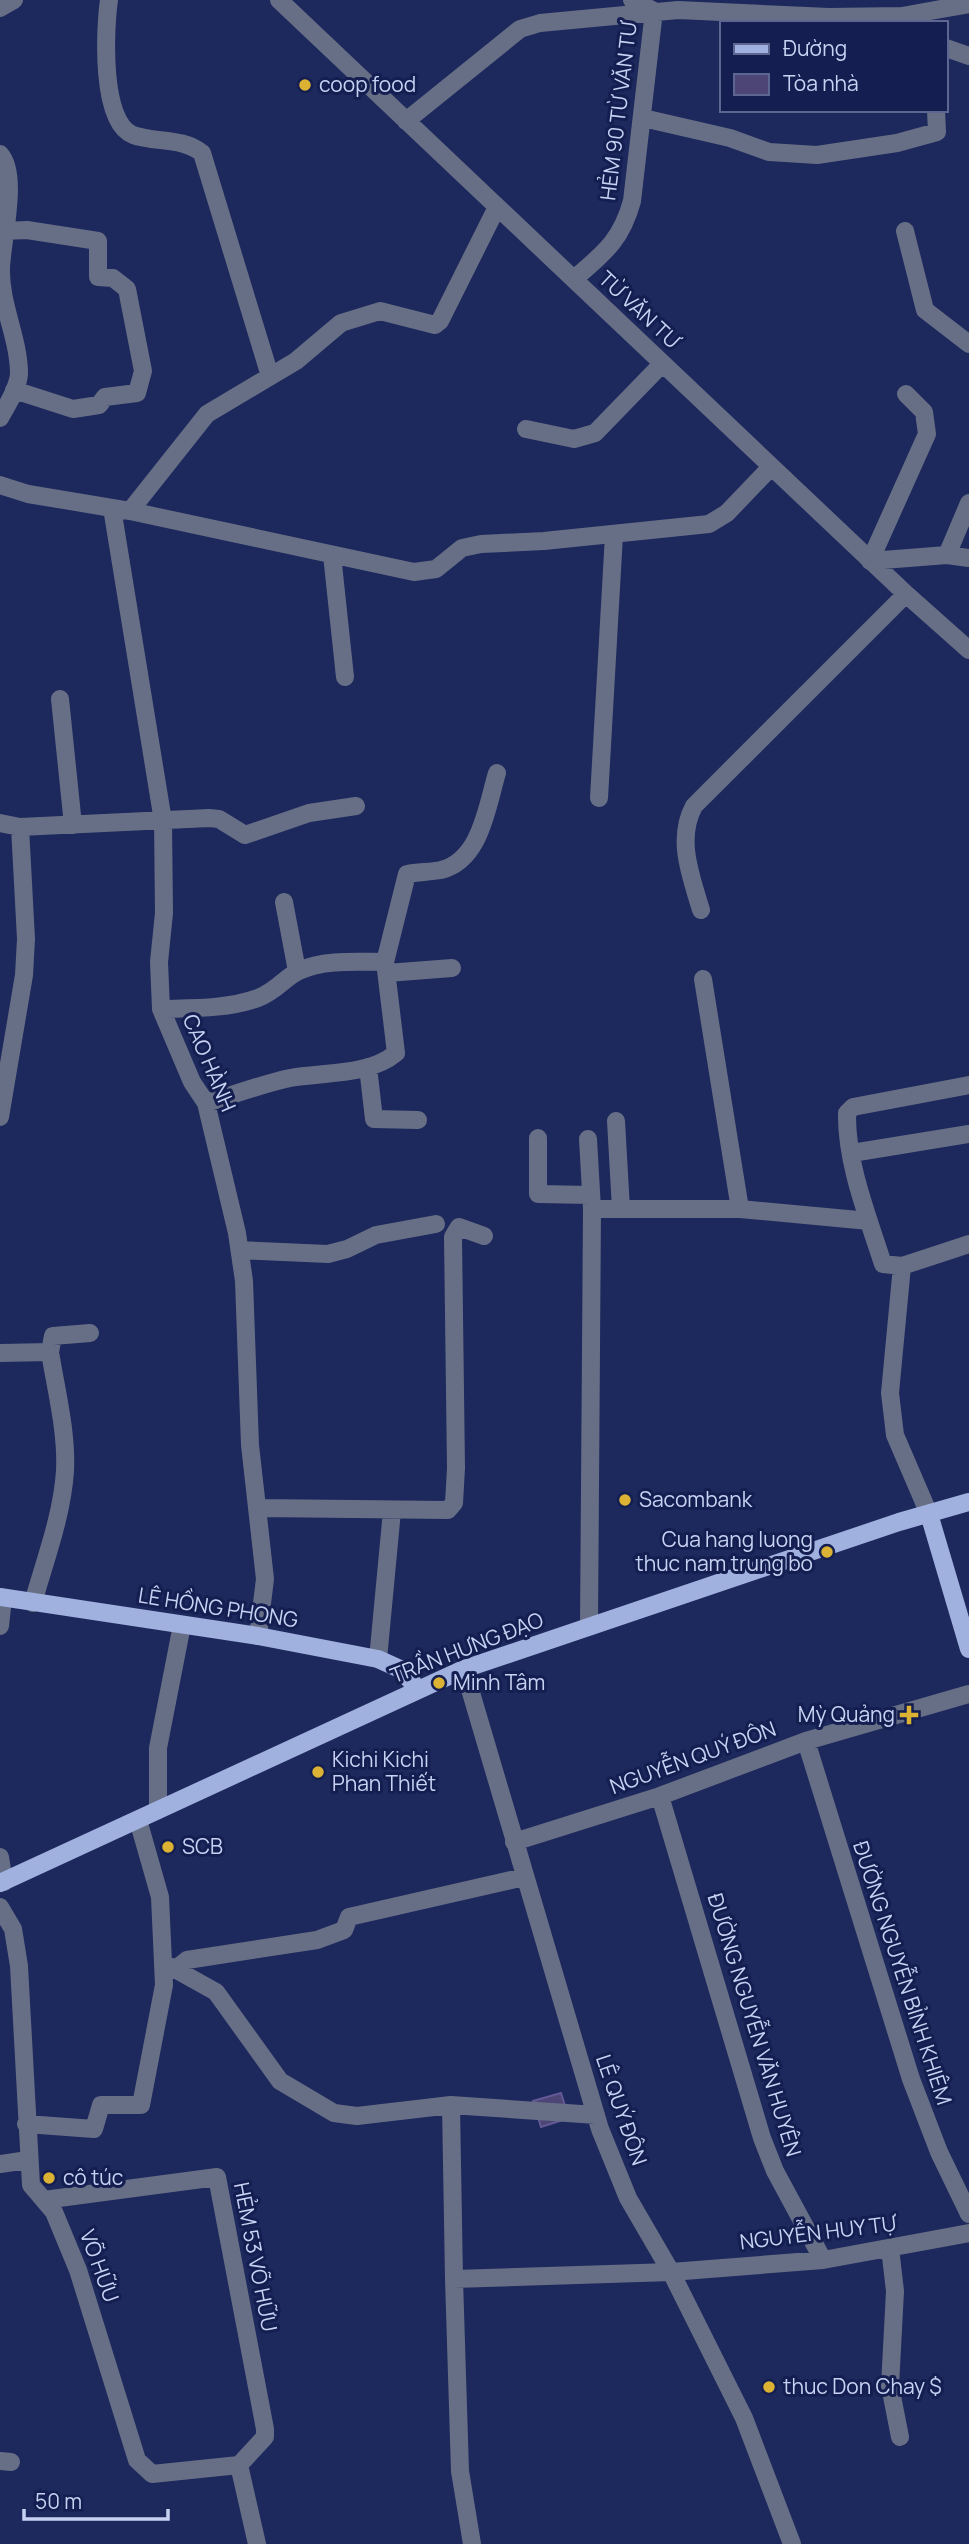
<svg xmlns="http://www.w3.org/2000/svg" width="969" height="2544" viewBox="0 0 969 2544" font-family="Manrope,sans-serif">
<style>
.building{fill:#4e4577;stroke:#635995;stroke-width:2}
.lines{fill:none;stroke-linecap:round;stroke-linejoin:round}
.minor{stroke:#676f86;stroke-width:18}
.major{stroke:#a0b0df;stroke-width:18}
.poi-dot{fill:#dbb233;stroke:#141e50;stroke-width:2.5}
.labels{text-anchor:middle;stroke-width:6;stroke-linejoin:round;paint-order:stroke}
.poi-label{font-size:21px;fill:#c7d2f3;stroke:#141e50;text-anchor:start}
.street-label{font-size:21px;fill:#c7d2f3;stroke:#141e50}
</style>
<rect width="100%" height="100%" fill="#1d285c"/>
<!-- building -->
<path class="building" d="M561,2093L569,2118L541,2127L533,2101Z"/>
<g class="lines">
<!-- minor -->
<path class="minor" d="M109,0C105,28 100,122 133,135C156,143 182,137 202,153L270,376
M279,0L906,594L969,650
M0,8L14,0
M946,48L969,56
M643,118L730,138L769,152L817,155L897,143L937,132L936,110
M406,121L520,29L540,23L678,10L829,17L902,16L969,4
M0,154C19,175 2,239 1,268C0,305 19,338 19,374C18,389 7,405 0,418
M3,231L27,230L98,241V277L113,278L127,289L143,371L137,393L105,397L99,405L73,409L14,390
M905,231L925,310L969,344
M574,279C604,253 621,241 632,201L654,11L632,0
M906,394L924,412L927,434L870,561L947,555L969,558
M526,429L574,439L595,433L662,364
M0,485L28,494L130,511L414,572L436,569L462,548L481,544L544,541L709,524L727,513L771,467
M112,508L163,821L164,913L159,962L161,1009L192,1082L206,1103L237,1233L244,1281L250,1445L265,1579L258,1636
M130,511L207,414L296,361L341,323L380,311L435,325L440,321L497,207
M332,555L345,677
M947,555L969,503
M60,699L73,825
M599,798L614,535
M0,823L20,827L209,818L219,819L245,835L309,813L356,806
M284,902L297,971
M701,910C691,876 676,839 694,806L906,594
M387,973L452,968
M703,979L740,1209
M161,1009C194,1008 227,1009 258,998C277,991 285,977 299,971C324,959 359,962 385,962L407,874C418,872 430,872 441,870C481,860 487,806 497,773
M368,1067L374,1119L418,1120
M969,1085L853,1107L847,1113C846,1163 868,1217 883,1264L902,1266L969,1244
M206,1103C233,1095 262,1084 290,1078C323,1072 369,1076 396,1053L385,962
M0,1117L24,975L26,939L20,827
M616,1121L621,1209
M538,1138V1194L591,1195
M588,1139L592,1209L589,1626
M852,1153L969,1134
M592,1209H740L869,1221
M240,1250L328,1254L347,1249L376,1235L436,1224
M902,1266L890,1393L895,1435L929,1514
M50,1352L53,1336L90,1333
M0,1353L50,1352C56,1390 67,1432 65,1471C62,1516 45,1560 33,1603
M258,1508L448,1510L454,1503L456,1468L453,1237L459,1227L484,1236
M0,1626L3,1598
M378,1659L392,1511
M464,1669L600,2129L628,2198L671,2272L744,2418L792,2544
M806,1741L911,2079L939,2152L969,2214
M660,1796L762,2138L775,2171L823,2260
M158,1810V1748L182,1625
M514,1842L660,1796L806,1741L969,1694
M0,1857L4,1882
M0,1907L13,1929L19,1966L31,2185L54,2212L78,2270L137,2460L152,2474L239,2465L257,2544
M164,1963L216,1992L280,2081L334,2113L357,2116L451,2105L596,2115
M177,1968L187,1960L317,1940L344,1930L349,1917L524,1877
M451,2105L454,2279
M26,2124L94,2129L101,2105H141L164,1985L160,1897L138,1820
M0,2164L28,2160
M44,2200L217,2177L265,2429V2437L239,2465
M890,2248L895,2291L890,2386L900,2437
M0,2461L11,2462
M472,2544L460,2471L454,2279L671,2272L823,2260L969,2233"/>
<!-- major -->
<path class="major" d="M929,1514L969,1649
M0,1597L258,1636L378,1659L400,1669L418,1689
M0,1883L464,1669L899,1522L969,1502"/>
</g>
<!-- markers -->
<g class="poi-dot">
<circle cx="305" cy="85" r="7"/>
<circle cx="625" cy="1500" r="7"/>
<circle cx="827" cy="1552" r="7"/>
<circle cx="439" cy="1683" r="7"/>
<path d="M905.5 1704.5h7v7h7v7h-7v7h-7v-7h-7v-7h7z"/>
<circle cx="318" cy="1772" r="7"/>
<circle cx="168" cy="1847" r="7"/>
<circle cx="49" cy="2178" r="7"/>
<circle cx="769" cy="2387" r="7"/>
</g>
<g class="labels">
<!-- poi labels -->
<g class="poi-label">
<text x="319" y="92">coop food</text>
<text x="639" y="1507">Sacombank</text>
<text x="813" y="1547" text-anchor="end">Cua hang luong<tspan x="813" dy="24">thuc nam trung bo</tspan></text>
<text x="453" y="1690">Minh Tâm</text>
<text x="895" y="1722" text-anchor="end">Mỳ Quảng</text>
<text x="332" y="1767">Kichi Kichi<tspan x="332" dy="24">Phan Thiết</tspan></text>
<text x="182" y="1854">SCB</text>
<text x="63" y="2185">cô túc</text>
<text x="783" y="2394">thuc Don Chay $</text>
</g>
<!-- street labels -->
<g class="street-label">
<text transform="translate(619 111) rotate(-83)" y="7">HẺM 90 TỪ VĂN TƯ</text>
<text transform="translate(639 310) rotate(43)" y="7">TỪ VĂN TƯ</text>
<text transform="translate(209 1063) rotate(67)" y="7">CAO HÀNH</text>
<text transform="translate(218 1608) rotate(9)" y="7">LÊ HỒNG PHONG</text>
<text transform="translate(467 1648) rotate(-21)" y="7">TRẦN HƯNG ĐẠO</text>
<text transform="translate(693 1758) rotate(-20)" y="7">NGUYỄN QUÝ ĐÔN</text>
<text transform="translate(902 1973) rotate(72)" y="7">ĐƯỜNG NGUYỄN BỈNH KHIÊM</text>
<text transform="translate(754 2025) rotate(73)" y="7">ĐƯỜNG NGUYỄN VĂN HUYÊN</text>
<text transform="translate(621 2110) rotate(71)" y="7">LÊ QUÝ ĐÔN</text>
<text transform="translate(818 2233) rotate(-7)" y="7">NGUYỄN HUY TỰ</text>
<text transform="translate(255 2257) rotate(79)" y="7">HẺM 53 VÕ HỮU</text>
<text transform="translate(99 2266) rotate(70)" y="7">VÕ HỮU</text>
</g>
</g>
<!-- legend -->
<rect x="720" y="21" width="228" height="91" fill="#141e50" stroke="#5c6691" stroke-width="2"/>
<rect x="734" y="44" width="35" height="10" fill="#a0b0df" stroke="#5c6691" stroke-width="2"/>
<text x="783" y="56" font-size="21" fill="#c7d2f3">Đường</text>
<rect x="734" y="74" width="35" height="21" fill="#4e4577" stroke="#5c6691" stroke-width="2"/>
<text x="783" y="91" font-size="21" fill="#c7d2f3">Tòa nhà</text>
<!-- scale -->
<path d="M24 2509v10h144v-10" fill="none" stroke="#c7d2f3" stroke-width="3.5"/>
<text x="35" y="2509" font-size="21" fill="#c7d2f3" stroke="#141e50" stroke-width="5" paint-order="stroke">50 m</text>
</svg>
